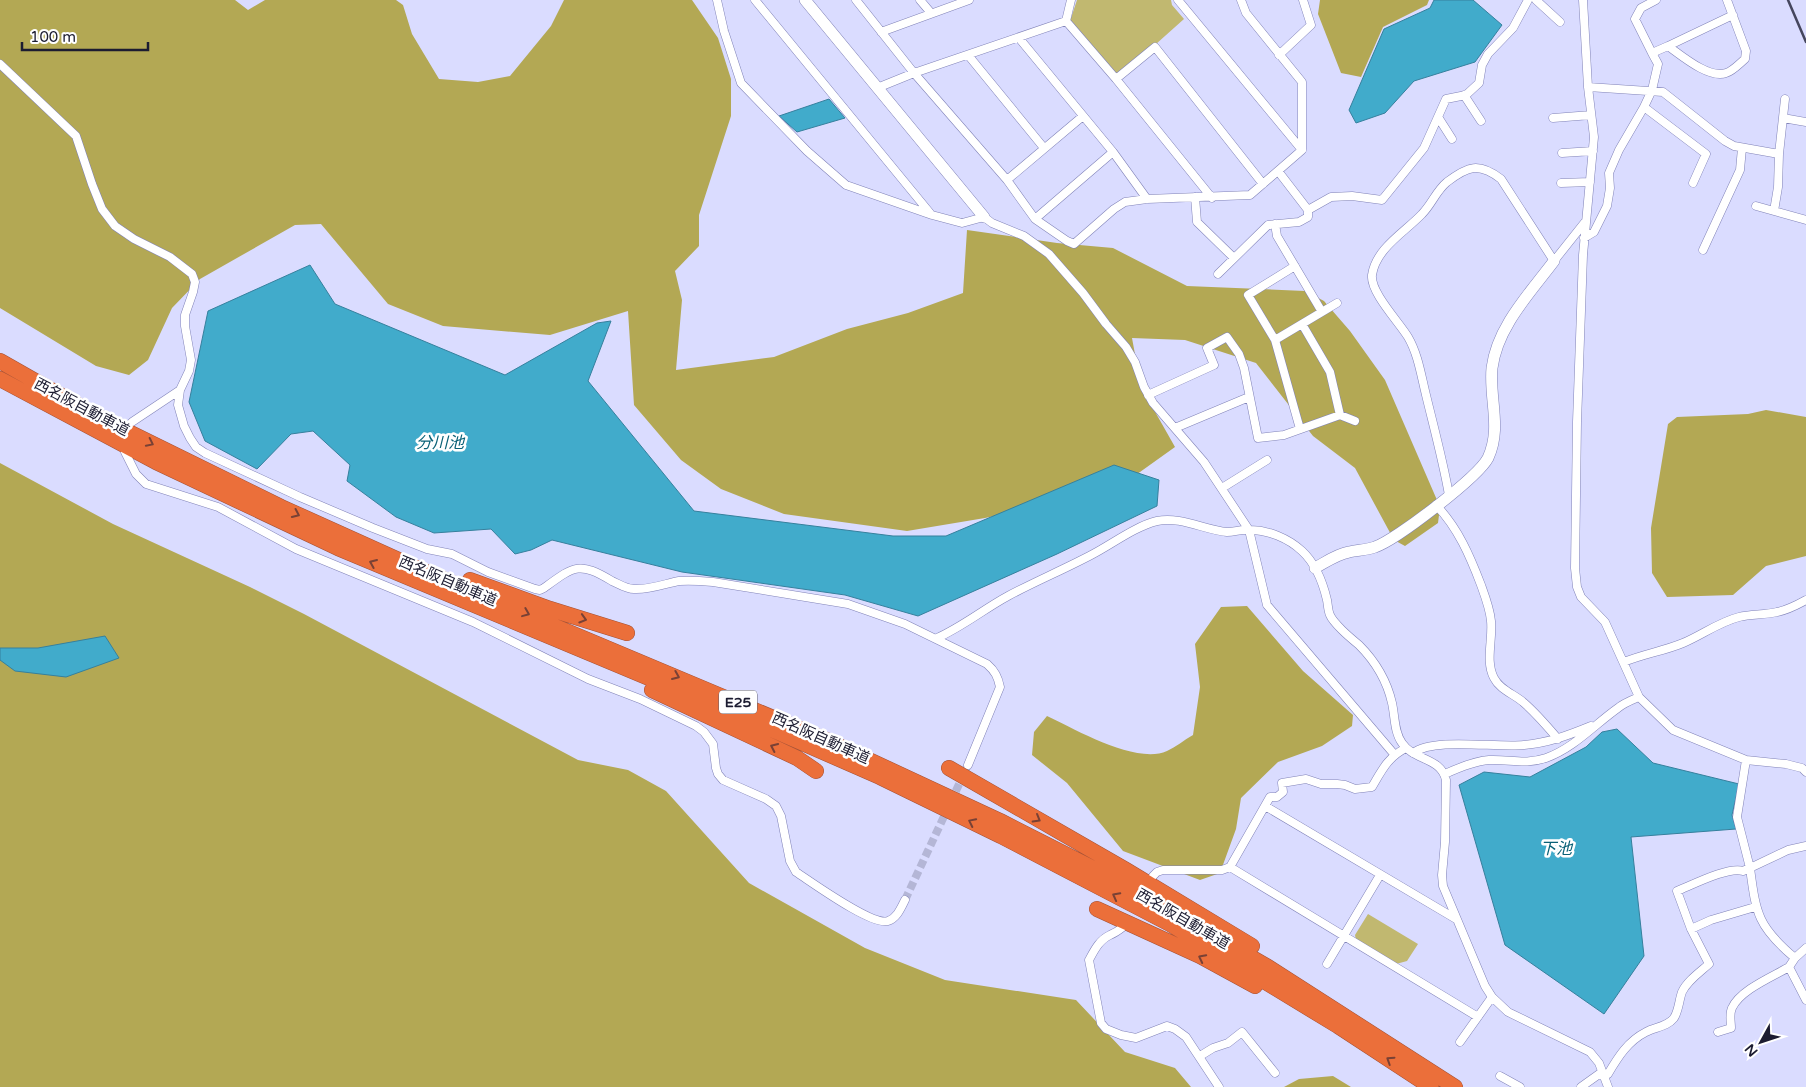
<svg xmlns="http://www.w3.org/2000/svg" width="1806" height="1087" viewBox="0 0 1806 1087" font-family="'Varela Round','Noto Sans JP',sans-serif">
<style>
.green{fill:#c1b870}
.forest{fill:#b3a854}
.water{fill:#41abcb;stroke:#36809d}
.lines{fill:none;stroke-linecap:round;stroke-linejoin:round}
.street-tunnel{stroke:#b4b6d6;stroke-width:8;stroke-dasharray:8 4;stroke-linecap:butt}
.street-casing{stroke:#8183b8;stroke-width:9}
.secondary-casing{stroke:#8183b8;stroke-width:12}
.highway-casing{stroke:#a35237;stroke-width:16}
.street{stroke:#fff;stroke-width:8}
.secondary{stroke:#fff;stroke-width:11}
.highway{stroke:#eb6f3a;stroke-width:15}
.rail{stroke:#45465e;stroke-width:2.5}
.oneway{stroke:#794135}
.labels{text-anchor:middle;stroke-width:5;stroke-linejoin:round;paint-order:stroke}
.shield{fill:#fff;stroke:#60606f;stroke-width:1}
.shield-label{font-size:14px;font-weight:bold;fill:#1c1c31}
.street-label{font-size:15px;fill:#1c1c31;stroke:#fff}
.water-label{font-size:16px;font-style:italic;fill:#096177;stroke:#fff}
</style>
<rect width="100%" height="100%" fill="#dadcff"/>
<!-- green -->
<path class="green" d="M1077,0H1171L1172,5L1184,19L1118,78L1070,21Z
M1368,914L1418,944L1407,961L1396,964L1356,940L1355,935Z"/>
<!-- forest -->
<path class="forest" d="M0,0H235L248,10L265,0H396L403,5L412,34L439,79L478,82L510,76L551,26L564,0H692L718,38L731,79V116L699,215V246L675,271L682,300L676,370L774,357L847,329L908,313L963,293L967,230L1057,243L1113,248L1187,286L1305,291L1324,301L1350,331L1385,380L1440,507L1438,523L1405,546L1394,540L1355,468L1313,436L1256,363L1185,340L1132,338L1141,387L1175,447L1133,477L1060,502L985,518L907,531L784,514L721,489L681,460L634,405L628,311L550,335L443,326L388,304L321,224L295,225L200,279L172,308L148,360L129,375L96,366L0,308Z
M1320,0H1429L1427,5L1383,27L1361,77L1341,73L1318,14Z
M1766,410L1806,417V556L1766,566L1733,595L1667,597L1652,573L1651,528L1668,424L1677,417L1748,414Z
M0,463L113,524L250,587L304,614L578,760L628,770L666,791L749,883L865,948L945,980L1076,1000L1125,1052L1175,1068L1191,1087H0Z
M1247,606L1303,671L1353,715L1352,726L1322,746L1278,762L1241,798L1236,829L1220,873L1200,880L1123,851L1067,783L1032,755L1034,732L1047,716C1075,729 1136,765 1167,751C1176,747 1184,740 1193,735L1200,687L1195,644L1221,607Z
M1333,1076L1351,1087H1284L1299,1079Z"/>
<!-- water -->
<path class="water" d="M1434,0H1473L1502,25L1475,62L1414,81L1385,113L1356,123L1349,110L1384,29L1430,8Z
M829,99L845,118L797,132L779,116Z
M310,265L335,304L505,375L597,323L611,321L588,381L694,511L893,536H946L1114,465L1159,480L1157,506L1057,554L918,616L845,595L682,572L552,540L531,550L515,554L491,529L434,533L396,517L347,481L350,465L313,431L291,434L257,469L205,441L189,402L208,311Z
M105,636L119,658L66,677L15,671L0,660V648H38Z
M1617,729L1653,763L1739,784L1732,815L1736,829L1631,837L1644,956L1604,1014L1505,945L1459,785L1484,772L1530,777L1586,747L1602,732Z"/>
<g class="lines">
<!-- street-tunnel -->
<path class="street-tunnel" d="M905,900L968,765"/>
<!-- street casing -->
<g class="street-casing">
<path id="street" d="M717,0L724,31L741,83L807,151L846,185L932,215L962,223L984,217L992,223L1024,236L1049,254L1083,293L1106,324L1126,347L1135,362L1144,387L1153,403L1204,462L1249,530L1267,605L1394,754
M755,0L930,213
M856,0L914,73L1007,180L1035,219L1067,241L1074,244L1114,209L1125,202L1147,199L1250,195L1302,150V82L1246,13L1241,0
M920,0L931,13
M1178,0L1302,150
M1536,0L1560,22
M1583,0L1588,87L1663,92L1725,141L1734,146L1779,154L1778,187L1774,211L1806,220
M1656,0L1641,8L1635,19L1652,53L1668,46C1682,56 1709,79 1726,73C1733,71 1740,63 1745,59L1746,51L1727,0
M1066,21L1116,79L1212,198
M1066,21L1071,0
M881,32L969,0
M1019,38L1113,152L1147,199
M1668,46L1733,15
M1652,53L1658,64L1652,90L1644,107L1706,154L1693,183
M968,55L1044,148
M1279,55L1311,25L1303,0
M0,64L76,136L92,184L102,209L115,226L134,239L170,257L192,274L195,282L193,292L185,315V326L191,360L189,371L180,390L178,405L184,426L190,438L196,447L205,453L300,497L373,528L427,549L452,554L488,572L535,589L540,590L544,588C574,566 579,561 612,581C619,584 626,589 634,589C649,590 664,584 679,581C691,580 702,581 713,582L848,604L905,624L987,664C995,671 998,677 1000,687L968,765
M1116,79L1155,47L1263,184
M1588,87L1594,137L1583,255L1577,422L1575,568L1577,587L1581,597L1605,622L1639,697L1673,730L1746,760L1786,764L1802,768L1806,772
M877,88L914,73L1066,21
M1464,95L1481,121
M1438,117L1452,139
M1553,118L1591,115
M1783,118L1806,122
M1562,153L1593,151
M1779,154L1785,99
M1278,171L1308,210
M1007,180L1083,116
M1561,183L1590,182
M1195,197L1197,222L1234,258
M1756,206L1774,211
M1035,219L1113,152
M1275,224L1277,236L1322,312
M1584,238L1594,232L1607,206L1610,188L1609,173L1619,150L1644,107
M1703,250L1740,170L1742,148
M1295,266L1248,295L1275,340L1300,429
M1218,274L1268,225L1299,222L1308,217V210L1331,197L1352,196L1382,200L1424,148L1446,99L1466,95L1479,83L1482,65L1488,54L1513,28L1528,0
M1302,324L1330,372L1340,415L1355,421
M1275,340L1337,303
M1148,395L1214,365L1207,348L1227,337L1239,354L1244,368L1258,438L1284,435L1340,415
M132,422L180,390
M1175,428L1249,397
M125,452L136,474L146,484L218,507L296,549L473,622L588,679L640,699L696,726L704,732L713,744L716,768L718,774L723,780L766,799L776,806L781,816L790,861L796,872C813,883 872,926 888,921C897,918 901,908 905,900
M1222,488L1267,460
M1449,495C1443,461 1434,428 1426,395C1421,375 1418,354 1408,337C1399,322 1370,292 1372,275C1376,248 1405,232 1422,214C1432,204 1436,191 1447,182C1468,166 1479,162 1501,179L1554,261L1585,222
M1436,505C1458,528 1470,556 1481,585C1485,596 1490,609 1491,621C1493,640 1485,661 1494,678C1500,690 1514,694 1523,702C1536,713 1547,726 1558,739
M937,638C962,627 984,609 1008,596C1036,581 1065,569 1093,554C1112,544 1136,526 1157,521C1180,516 1205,530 1227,532C1235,532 1242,529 1250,530C1268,530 1288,538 1302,551C1315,563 1323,583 1327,600C1328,605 1328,611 1330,615C1332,620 1338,626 1342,630C1347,635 1353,640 1359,645C1375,661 1387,681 1392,703C1395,716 1394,732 1402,743C1414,761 1441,757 1446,780L1445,842L1442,875L1443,886L1485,986L1492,997L1508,1012L1590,1052L1599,1063L1608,1087
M1624,662C1643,654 1664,651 1683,643C1702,635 1719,622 1739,617C1751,614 1765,615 1777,612C1788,610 1797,605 1806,600
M1413,753C1435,737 1495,748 1524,745C1548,743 1569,735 1591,726
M1445,774C1458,768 1474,761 1489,760C1510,759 1525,765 1546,758C1574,748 1594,725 1618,708C1624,703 1632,700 1639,697
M1265,806L1456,919
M1230,867L1478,1017
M1153,876L1157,872L1163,870H1222L1230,867L1270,797H1277L1283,792L1282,783L1306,779L1321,784H1337L1345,785L1355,789L1372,787C1382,770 1388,757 1406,748
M1123,927C1118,931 1115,933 1110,935C1099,940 1094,951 1089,960L1101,1023L1106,1029L1121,1035L1136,1038L1167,1026L1175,1029L1186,1037L1219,1087
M1691,929L1711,920L1755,907
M1806,948L1795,958L1789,967L1806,1000
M1795,958C1758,927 1756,914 1750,868L1788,850L1806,846
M1327,964L1380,875
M1718,1032L1731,1028C1731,1022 1729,1014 1732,1008C1740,990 1772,977 1789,967
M1460,1042L1492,997
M1200,1056L1213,1048L1228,1043L1242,1032L1275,1073
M1500,1076L1520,1087
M1603,1076L1608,1074C1618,1057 1628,1041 1646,1032C1655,1027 1667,1027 1674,1018C1679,1010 1679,1000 1682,992C1687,981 1700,972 1709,964L1691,929L1677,891C1692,885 1729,866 1743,871L1750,868L1737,817L1746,760
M1581,1087L1602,1072"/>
</g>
<!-- secondary casing -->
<g class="secondary-casing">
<path id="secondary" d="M805,0L984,217
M1315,568C1326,562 1337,554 1349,552C1358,550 1367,550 1375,547C1396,540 1478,477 1488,458C1502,428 1489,399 1492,368C1497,327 1530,293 1554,261"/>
</g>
<!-- highway casing -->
<g class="highway-casing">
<path id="highway" d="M0,361L102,419L281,507L421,570L828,741L1000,821L1118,881L1268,967L1455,1087
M0,379L156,462L338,548L757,723L880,777L1001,836L1170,924L1338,1026L1431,1087
M470,580L550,609L627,633
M652,690L797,758L816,771
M949,768L1126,870L1252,946
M1097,909L1200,956L1255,986"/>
</g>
<!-- street -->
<use href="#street" class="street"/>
<!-- secondary -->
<use href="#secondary" class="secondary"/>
<!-- highway -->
<use href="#highway" class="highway"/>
<!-- rail -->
<path class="rail" d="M1788,0L1806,42"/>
</g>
<!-- one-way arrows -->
<defs><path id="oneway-chevron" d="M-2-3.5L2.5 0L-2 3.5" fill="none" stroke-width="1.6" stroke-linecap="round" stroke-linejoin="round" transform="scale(1.25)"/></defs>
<g class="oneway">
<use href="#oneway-chevron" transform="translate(150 443) rotate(26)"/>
<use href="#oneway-chevron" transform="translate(296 514) rotate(25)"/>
<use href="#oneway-chevron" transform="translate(373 563) rotate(-157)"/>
<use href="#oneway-chevron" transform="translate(526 613) rotate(22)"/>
<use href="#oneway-chevron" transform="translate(583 619) rotate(17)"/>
<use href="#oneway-chevron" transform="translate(676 676) rotate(23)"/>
<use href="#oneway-chevron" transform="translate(774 747) rotate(-155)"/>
<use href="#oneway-chevron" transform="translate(1037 819) rotate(30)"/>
<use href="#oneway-chevron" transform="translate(972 822) rotate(-154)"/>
<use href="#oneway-chevron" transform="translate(1116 896) rotate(-152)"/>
<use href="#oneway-chevron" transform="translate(1202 958) rotate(-153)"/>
<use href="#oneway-chevron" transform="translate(1390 1060) rotate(-147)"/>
</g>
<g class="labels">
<!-- shield labels -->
<rect class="shield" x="719" y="690.5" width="38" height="23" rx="4"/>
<g class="shield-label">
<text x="738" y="707">E25</text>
</g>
<!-- street labels -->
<g class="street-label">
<text transform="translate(82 407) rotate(28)" y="5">西名阪自動車道</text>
<text transform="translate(448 581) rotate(23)" y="5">西名阪自動車道</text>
<text transform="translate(821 738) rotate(24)" y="5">西名阪自動車道</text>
<text transform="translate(1183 919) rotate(30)" y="5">西名阪自動車道</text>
</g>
<!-- water labels -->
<g class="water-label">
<text x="440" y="448">分川池</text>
<text x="1556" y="854">下池</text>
</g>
</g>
<!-- north arrow -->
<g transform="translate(1761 1042) rotate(230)" stroke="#ffffff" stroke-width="4" paint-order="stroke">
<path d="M0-4L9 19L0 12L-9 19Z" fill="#1c1c31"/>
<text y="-8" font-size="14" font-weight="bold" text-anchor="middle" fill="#1c1c31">N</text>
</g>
<!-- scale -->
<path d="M22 42v8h126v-8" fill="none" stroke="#1c1c31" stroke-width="2.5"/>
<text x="30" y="42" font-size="15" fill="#1c1c31" stroke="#ffffff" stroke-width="4" paint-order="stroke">100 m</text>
</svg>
